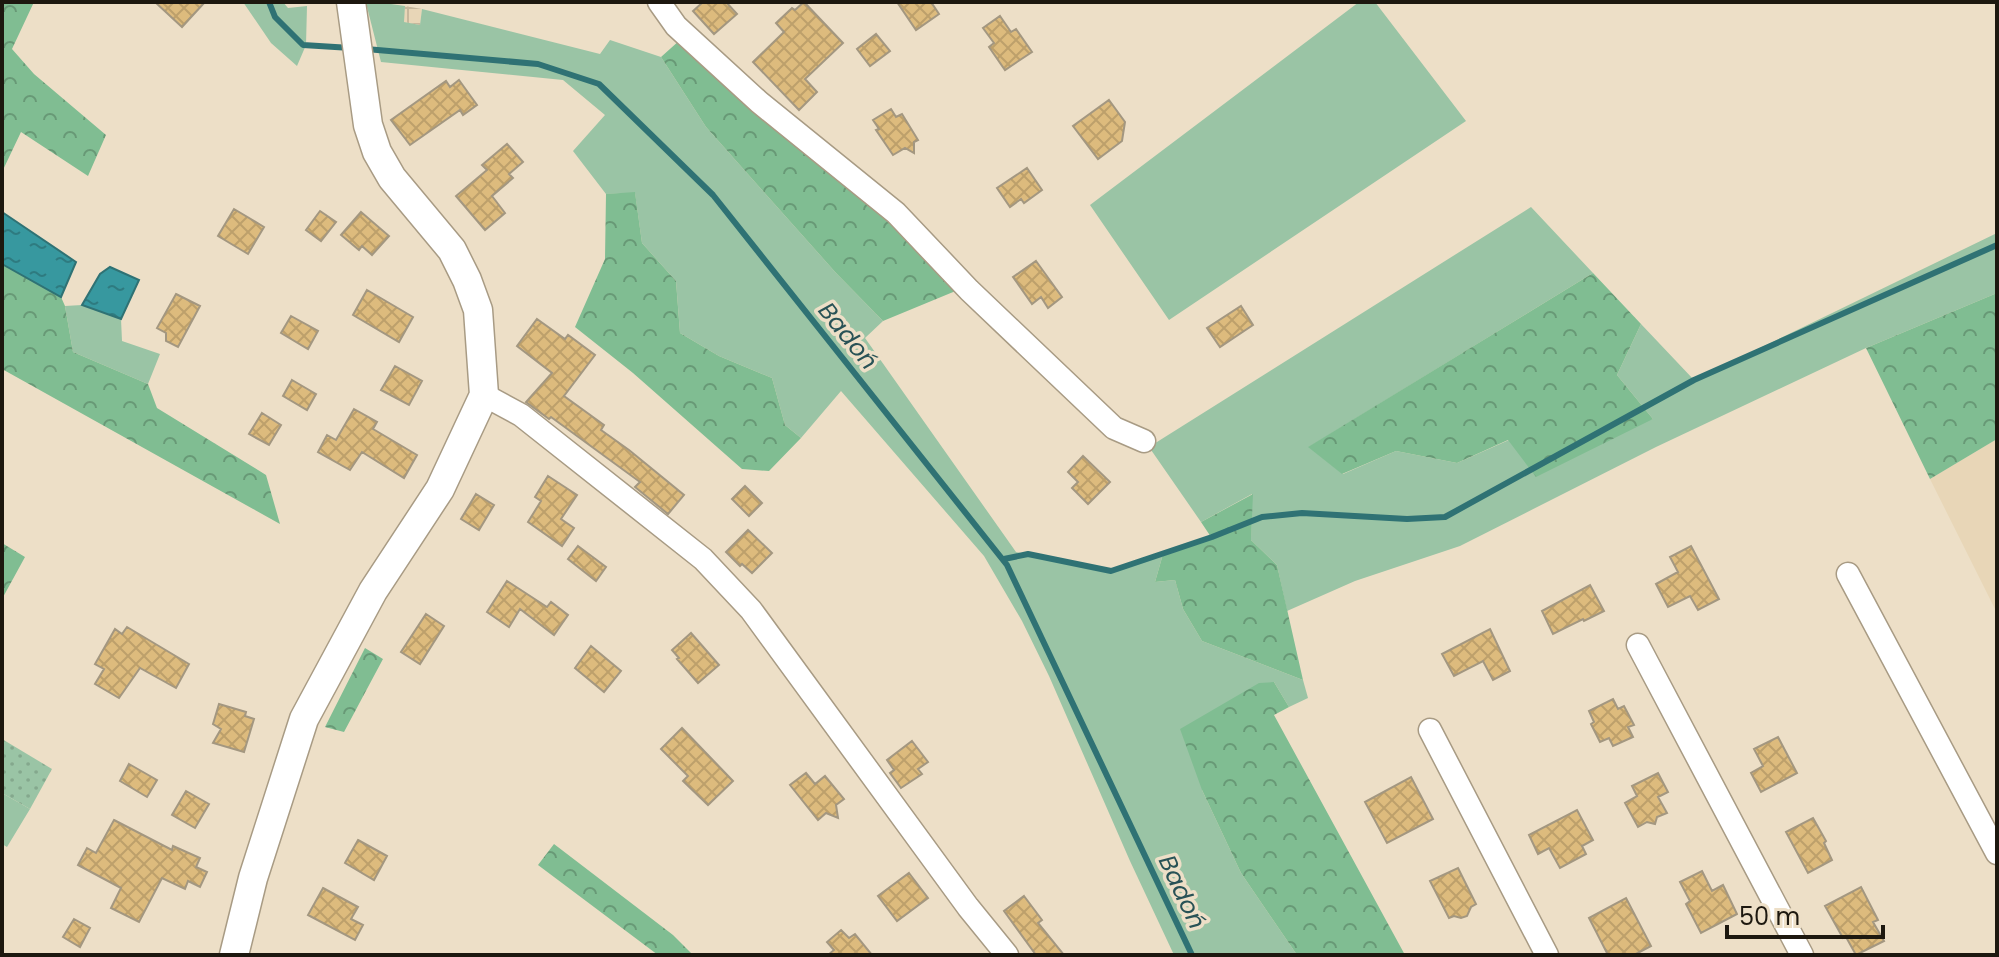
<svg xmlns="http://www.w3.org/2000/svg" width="1999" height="957" viewBox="0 0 1999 957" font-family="Poppins,sans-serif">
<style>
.industrial{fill:url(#industrial-grid)}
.built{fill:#e8d6b7}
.grass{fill:#9ac4a5}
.forest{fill:url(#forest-crowns)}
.garden{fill:url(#garden-dots)}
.water{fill:url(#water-ripples);stroke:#2f7274;stroke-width:2}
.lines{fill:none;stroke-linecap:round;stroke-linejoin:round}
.stream{stroke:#2f7274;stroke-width:6}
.building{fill:url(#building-cross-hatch);stroke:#a39780;stroke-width:2}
.minor-casing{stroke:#a89b84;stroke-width:25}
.tertiary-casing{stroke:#a89b84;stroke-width:31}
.minor{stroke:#fff;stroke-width:22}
.tertiary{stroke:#fff;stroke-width:28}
.labels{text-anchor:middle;stroke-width:7;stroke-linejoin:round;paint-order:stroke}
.water-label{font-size:24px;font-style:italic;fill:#285256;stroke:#eddfc7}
</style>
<defs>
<pattern id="industrial-grid" width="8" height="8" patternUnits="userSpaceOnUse" patternTransform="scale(2)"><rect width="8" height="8" fill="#e8d6b7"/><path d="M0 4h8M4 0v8" fill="none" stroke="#c7b79c"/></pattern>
<pattern id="forest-crowns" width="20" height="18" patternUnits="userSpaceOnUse" patternTransform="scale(2)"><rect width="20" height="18" fill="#80bd92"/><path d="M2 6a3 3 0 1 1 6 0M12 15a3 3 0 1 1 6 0" fill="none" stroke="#689976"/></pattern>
<pattern id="garden-dots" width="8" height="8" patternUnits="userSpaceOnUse" patternTransform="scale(2)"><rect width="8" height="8" fill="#9ac4a5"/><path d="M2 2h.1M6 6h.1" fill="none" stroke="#84a88d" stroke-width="1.8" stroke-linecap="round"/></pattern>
<pattern id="water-ripples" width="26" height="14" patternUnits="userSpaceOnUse" patternTransform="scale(2)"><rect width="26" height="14" fill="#37989f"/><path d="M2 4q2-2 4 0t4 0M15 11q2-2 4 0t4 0" fill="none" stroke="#2e7b80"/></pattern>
<pattern id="building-cross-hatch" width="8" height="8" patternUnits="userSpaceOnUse" patternTransform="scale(2)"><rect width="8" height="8" fill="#ddbb7d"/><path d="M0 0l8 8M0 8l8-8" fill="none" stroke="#bda06b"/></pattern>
</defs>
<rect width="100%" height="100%" fill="#eddfc7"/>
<!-- industrial -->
<path class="industrial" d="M405,6L422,9L420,25L403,22Z"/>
<!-- built -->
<path class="built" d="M1997,439V613L1930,479Z"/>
<!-- grass -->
<path class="grass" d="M243,2H283L288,8L307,6L306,45L297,66L271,43Z
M377,2L405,6L404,22L420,25L422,9L600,54L610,40L661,57L706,127L836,273L883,321L865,338L1016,552L1111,571L1163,554L1155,582L1175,580L1183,609L1202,641L1303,680L1308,698L1289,707L1274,682L1202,790L1241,873L1297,955H1174L1130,861L1049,676L1022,621L984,556L841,391L801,438L785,425L772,378L719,356L680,333L676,281L642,243L635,193L606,194L573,151L605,115L563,80L381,62L366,3Z
M1359,2H1375L1466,121L1169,320L1090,205Z
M1531,207L1593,273L1309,447L1343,474L1396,451L1457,463L1509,440L1653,419L1617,375L1641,324L1694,380L1997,233V293L1866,348L1656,447L1460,546L1355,581L1287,611L1277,565L1251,540L1252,494L1201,522L1149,447Z
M82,305L121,319L122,341L160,354L148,384L73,352L65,306Z
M2,793L30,809L7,847L2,844Z"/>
<!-- forest -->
<path class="forest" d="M2,2H34L12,49L34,74L106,135L88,176L21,132L2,172Z
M680,40L887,218L958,290L883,321L836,273L706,127L661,57Z
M635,192L642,243L676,281L680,333L719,356L772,378L785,425L801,438L769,471L742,469L633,373L575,327L605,259L606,194Z
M2,264L61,297L65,306L73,352L148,384L157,408L266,475L280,524L2,369Z
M1593,273L1641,324L1617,375L1653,419L1536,477L1508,440L1457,463L1396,451L1342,474L1308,447Z
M1997,293V439L1930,479L1866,348Z
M1253,494L1251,540L1277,565L1303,680L1202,641L1183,609L1175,580L1155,582L1163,554L1211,537L1201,522Z
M2,543L25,557L2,599Z
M365,648L383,659L344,732L325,727Z
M1274,682L1289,707L1274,715L1405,955H1297L1241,873L1202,790L1180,729L1259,683Z
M554,844L673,935L693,955H658L538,865Z"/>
<!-- garden -->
<path class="garden" d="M2,739L52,769L30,809L2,793Z"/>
<!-- water -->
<path class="water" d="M2,212L76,262L61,297L2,264Z
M110,267L139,280L121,319L82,305L100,274Z"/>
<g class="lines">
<!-- stream -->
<path class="stream" d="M269,2L275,17L303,45L351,48
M366,49L538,64L599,84L713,195L1007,565L1192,955
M1004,559L1028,554L1111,571L1212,537L1262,517L1302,513L1407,519L1445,517L1694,380L1997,245"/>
</g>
<!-- building -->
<path class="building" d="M155,2H205L182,27Z
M703,2H726L737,14L714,34L693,11Z
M804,2L843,43L805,79L817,92L799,110L753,62L784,32L776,23L792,8L795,10Z
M897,2H931L939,14L916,30Z
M1000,16L1011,32L1016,29L1032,52L1005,70L989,47L994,43L983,28Z
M876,34L890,51L870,66L857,49Z
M459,80L477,105L463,115L460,110L410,145L391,120L446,81L450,87Z
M1109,100L1125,122L1122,141L1098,159L1073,126Z
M891,109L896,117L902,114L918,140L914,142V153L905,148L893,155L876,130L879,129L873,120Z
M507,144L523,162L509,174L513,178L492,196L505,213L485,230L456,196L487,170L482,165Z
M1027,168L1042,190L1024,203L1021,199L1010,207L997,188Z
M234,209L264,227L248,254L218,236Z
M320,211L336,222L321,241L306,230Z
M361,212L389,236L372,255L362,246L359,250L341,235Z
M1036,261L1062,297L1048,308L1041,297L1032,304L1013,277Z
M367,290L413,317L399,342L353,315Z
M176,294L200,306L178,347L166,341V333L157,328Z
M1241,306L1253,325L1220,347L1207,328Z
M291,316L318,331L308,349L281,333Z
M537,319L565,339L568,335L595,355L564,396L604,425L601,430L629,450L684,495L668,514L635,487L640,482L551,417L549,419L526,402L552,373L517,346Z
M395,366L422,381L409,405L381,390Z
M292,380L316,394L307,410L283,396Z
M354,409L377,422L373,429L417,455L404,478L362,452L350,470L318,452L327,435L336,440Z
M262,413L281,425L269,445L249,434Z
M1083,456L1110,482L1088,504L1072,488L1078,482L1068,472Z
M548,476L577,495L561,519L574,528L562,546L528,522L541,501L535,497Z
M745,486L762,503L749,516L732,499Z
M476,494L494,505L479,530L461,519Z
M748,530L772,553L752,573L742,564L740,566L726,552Z
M578,546L606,567L596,581L568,559Z
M1691,546L1719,599L1698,610L1690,596L1668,607L1656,584L1678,572L1670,557Z
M507,581L547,607L551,602L568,615L554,635L520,609L509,627L487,612Z
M1590,585L1604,611L1584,621L1583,619L1553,634L1542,611Z
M426,614L444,626L420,664L401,652Z
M127,627L189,664L176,688L140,668L119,698L95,684L104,669L95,664L115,629L122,634Z
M1490,629L1510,671L1493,680L1483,661L1454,676L1442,654Z
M691,633L719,665L698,683L677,659L679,658L672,650Z
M591,646L621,671L604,692L575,668Z
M1613,699L1618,709L1624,706L1634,725L1628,727L1633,737L1613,746L1609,738L1600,742L1591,724L1594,722L1589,711Z
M219,704L246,712L245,716L254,719L244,752L213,743L221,729L213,724Z
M682,728L733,781L708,805L683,781L688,776L661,749Z
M1778,737L1797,773L1761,792L1751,773L1763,766L1754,749Z
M912,741L928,762L918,769L922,774L901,788L890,773L894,770L887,760Z
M129,764L157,780L147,797L120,781Z
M806,773L815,784L825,776L844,799L836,805L838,818L826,813L818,820L790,785Z
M1658,773L1668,792L1658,797L1667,813L1657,817L1655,824L1647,822L1638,827L1625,803L1637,796L1632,786Z
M1411,777L1433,819L1387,843L1365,802Z
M186,791L209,804L195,828L172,815Z
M1577,810L1593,840L1582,846L1586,854L1560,868L1549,848L1538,854L1529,835Z
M1813,818L1826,841L1824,843L1832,860L1808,873L1786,832Z
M114,820L172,850L173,846L200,858L196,867L207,872L200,887L188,881L185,889L162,878L139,922L111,908L121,888L78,865L87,848L96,853Z
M358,840L387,856L374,880L345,863Z
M1458,868L1476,904L1471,907L1467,916L1461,918L1454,916L1449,918L1430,881Z
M1702,871L1712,891L1723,885L1737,914L1701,933L1686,904L1690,901L1680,882Z
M909,873L928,898L897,921L878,896Z
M1861,887L1878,920L1873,922L1884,941L1856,955L1846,937L1843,938L1825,906Z
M323,888L358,907L351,919L363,925L355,940L308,915Z
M1024,896L1042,920L1038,923L1064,955H1036L1004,911Z
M1626,898L1651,946L1634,955H1608L1589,918Z
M74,919L90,928L80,947L63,937Z
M841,930L849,938L855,934L872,955H828L834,950L827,942Z"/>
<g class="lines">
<!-- minor casing -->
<g class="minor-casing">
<path id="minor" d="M659,2L676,26L759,102L896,213L969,290L1114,428L1144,441
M484,395L521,415L703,559L751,610L968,907L1007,955
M1848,574L1997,853
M1638,645L1802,955
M1430,730L1547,955"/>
</g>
<!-- tertiary casing -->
<g class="tertiary-casing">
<path id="tertiary" d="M234,955L253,878L304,719L373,591L440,489L484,395L478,310L467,280L452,250L392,178L377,152L368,125L351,2"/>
</g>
<!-- minor -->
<use href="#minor" class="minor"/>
<!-- tertiary -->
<use href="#tertiary" class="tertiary"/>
</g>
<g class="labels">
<!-- water labels -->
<g class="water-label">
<text transform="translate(848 336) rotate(51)" y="8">Badoń</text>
<text transform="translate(1182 892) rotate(65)" y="8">Badoń</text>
</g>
</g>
<!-- border -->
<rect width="1999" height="957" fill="none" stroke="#1d180f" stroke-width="8"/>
<!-- scale -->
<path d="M1727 925v12h156v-12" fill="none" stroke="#1d180f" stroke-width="4"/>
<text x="1739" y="925" font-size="24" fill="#1d180f" stroke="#eddfc7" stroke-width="6" paint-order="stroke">50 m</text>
</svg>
